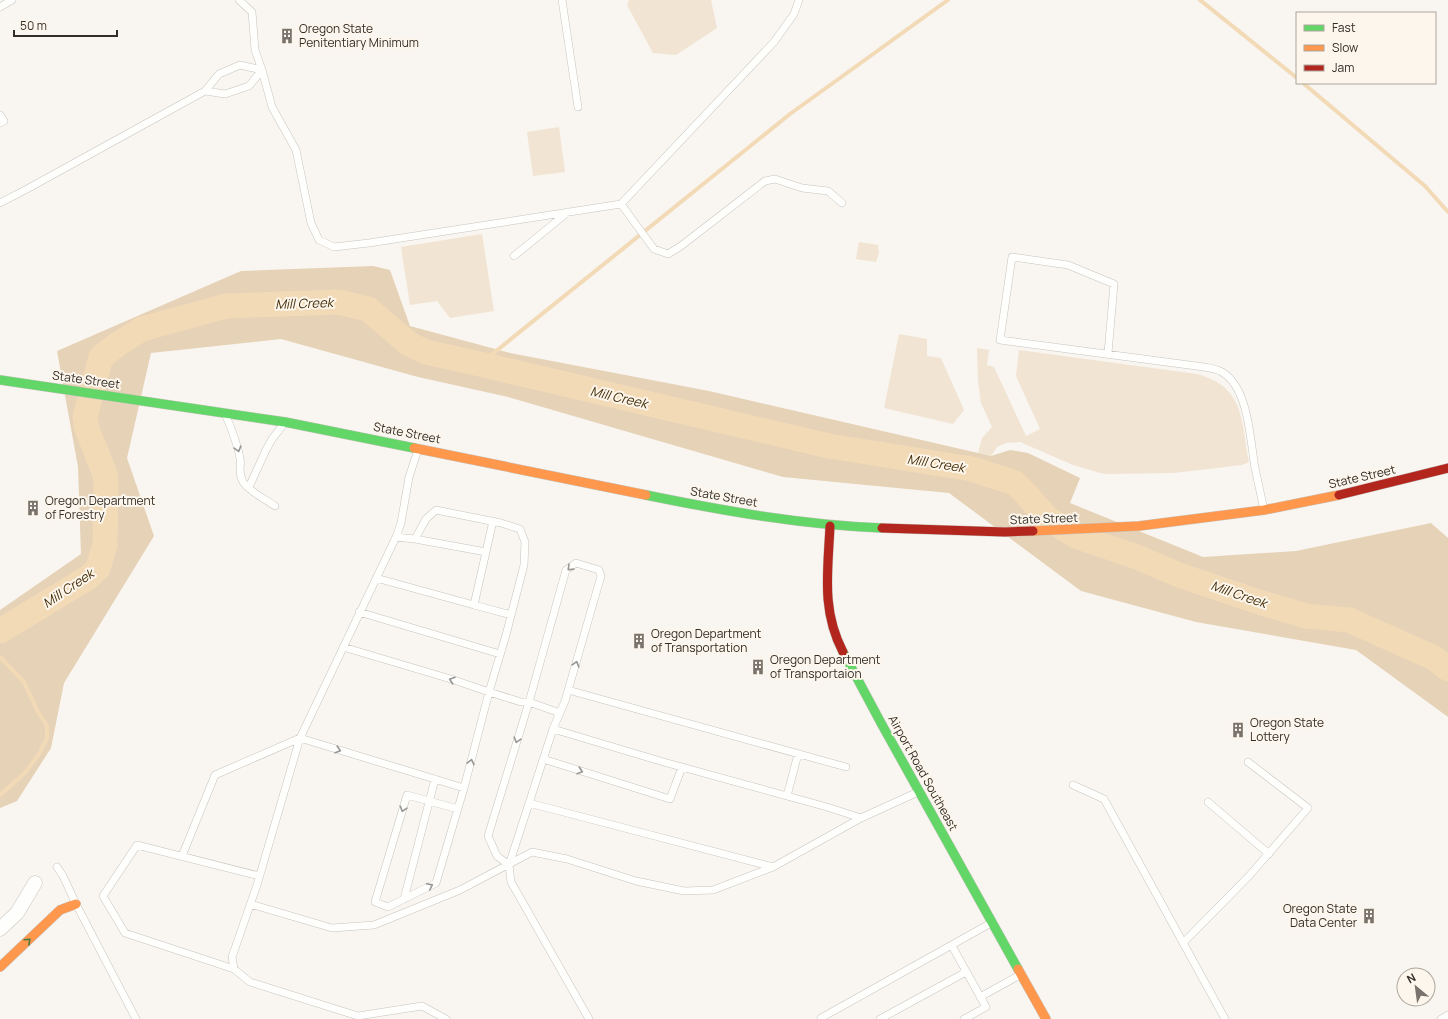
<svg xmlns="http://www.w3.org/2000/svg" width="1448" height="1019" viewBox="0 0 1448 1019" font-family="Manrope,sans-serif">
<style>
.green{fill:#f1e4d2}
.forest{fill:#e6d2b7}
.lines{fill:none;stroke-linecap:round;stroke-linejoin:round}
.stream{stroke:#f2dab7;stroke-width:4}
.river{stroke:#f2dab7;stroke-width:25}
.lane-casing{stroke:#c8c4be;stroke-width:8}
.street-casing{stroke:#c8c4be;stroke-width:15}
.fast-casing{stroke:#c8c4be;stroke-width:10}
.slow-casing{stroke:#c8c4be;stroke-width:10}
.jam-casing{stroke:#c8c4be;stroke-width:10}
.lane{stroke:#fefefd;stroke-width:7}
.street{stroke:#fefefd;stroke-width:14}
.fast{stroke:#63d668;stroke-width:9}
.slow{stroke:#ff974d;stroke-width:9}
.jam{stroke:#b3261e;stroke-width:9}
.oneway{stroke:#989692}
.oneway2{stroke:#487a44}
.labels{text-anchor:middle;stroke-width:4;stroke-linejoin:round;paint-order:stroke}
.poi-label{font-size:12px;fill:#322e27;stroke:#fdf6ec;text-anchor:start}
.street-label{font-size:12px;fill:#322e27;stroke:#fdf6ec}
.water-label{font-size:13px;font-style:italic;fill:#452f08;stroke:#fdf6ec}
</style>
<rect width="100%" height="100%" fill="#f9f5f0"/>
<!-- green -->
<path class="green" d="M629,0H711L717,28L676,55L653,53L627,5Z
M559,127L565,172L533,176L527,132Z
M482,234L494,311L450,318L437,301L410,305L401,247Z
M859,242L878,245L879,253L876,262L856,259Z
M899,334L927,339V356L941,358L964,410L953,424L884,408Z
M977,348L989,350L987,365L994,367L1026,436L1040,429L1016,376L1019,350L1197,374C1245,387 1241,420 1249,462L1242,465L1174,473L1108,474L1100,473L1073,465L1020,442L1006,443L997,447L991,456L978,453L982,438L992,427L981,403L978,380Z"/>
<!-- forest -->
<path class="forest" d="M373,266L390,270L410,326L510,353L709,391L991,456L1010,450L1028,453L1080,478L1070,503L1203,557L1296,551L1431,523L1448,538V717L1356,650L1196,622L1081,591L949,493L783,477L508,397L418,377L281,339L151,353L127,458L154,536L64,683L51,748L17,801L0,808V610L81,554L78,467L57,351L241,271Z"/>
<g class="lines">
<!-- stream -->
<path class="stream" d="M1200,0L1297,78
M1303,83L1425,186L1448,212
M480,364L790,114L948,0
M0,657L24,682L37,710L47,726V738L39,754L25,773L0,795"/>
<!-- river -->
<path class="river" d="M0,631L89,577L98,568L105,545L106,484L105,474L87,429L85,417L101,357L118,344L142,329L226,306L339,302L368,309L409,344L426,352L480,364L829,446L972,469L1015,483L1026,494L1048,519L1078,537L1137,557L1179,575L1259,602L1306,616L1349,620L1434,658L1448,669"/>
<!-- lane casing -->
<g class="lane-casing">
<path id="lane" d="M562,0L578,107
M0,7L12,0
M205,91L219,74L240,65L262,70L272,107L296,150L311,223L319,240L334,247L369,243L621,204L774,42L794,14L799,0
M0,115L4,121L0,123
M0,203L27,189L205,91L225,94L249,86L262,70L255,50L252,12L239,0
M621,204L654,249L668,254L681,246L765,181L775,179L802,188L828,191L842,203
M514,256L568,212
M1108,353L1114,284L1068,265L1012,257L1000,340L1204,367C1210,368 1217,369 1222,372C1249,388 1250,440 1255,468C1258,482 1261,496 1264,510
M226,416C232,430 237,443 240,458C242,466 237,471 243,482C250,492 265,499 275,506
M418,450L409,477L401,523L396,537L300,738L257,885L232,957L234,969L250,982L358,1016L422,1006L446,1019
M249,487L266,450L272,439L283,425
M493,521L474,605L511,615
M415,539L486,552
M376,578L474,605
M359,612L500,654
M343,647L454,680L489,692L521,702H529L560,713
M568,690L846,767
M543,759L670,799L682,767
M1073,785L1104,799L1225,1019
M787,796L798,754
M1208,802L1269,854
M529,803L773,867
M458,809L407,795L375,902L388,907L436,883L464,788
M182,856L215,775L300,738L464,788L489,692L506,635L524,565L525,542L520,529L501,523L436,510L426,519L415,539L396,537
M509,865L497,856L488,836L529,702L566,570L576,563L599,570L601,576L565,701L553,729
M57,867L63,876L76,904L136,1019
M404,899L435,779
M250,904L332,928L374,925L460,890L532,852L567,859L636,881L684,891L713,890L773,867L861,818L918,792
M1183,943L1249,876L1308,808L1248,762
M952,946L986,1007L964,1019
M234,969L125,933L103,896L137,845L259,876
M980,997L1020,975
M589,1019L511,882L509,865L553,729L667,763L827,807L861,818
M822,1019L821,1018L991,923
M880,1019L966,972
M1441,1019L1448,1015"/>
</g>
<!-- street casing -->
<g class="street-casing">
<path id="street" d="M0,929L17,913L35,883"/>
</g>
<!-- fast casing -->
<g class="fast-casing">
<path id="fast" d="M0,380L285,422L414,448
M646,495C724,511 803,525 882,528
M843,652L881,723L1018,969"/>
</g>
<!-- slow casing -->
<g class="slow-casing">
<path id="slow" d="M414,448L646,495
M1033,531L1139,526L1264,510L1339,495
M0,967L60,910L76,904
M1018,969L1046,1019"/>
</g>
<!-- jam casing -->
<g class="jam-casing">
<path id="jam" d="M1339,495L1448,468
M830,526C828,571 821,610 843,652
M882,528L1005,532L1033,531"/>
</g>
<!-- lane -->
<use href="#lane" class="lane"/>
<!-- street -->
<use href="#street" class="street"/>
<!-- fast -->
<use href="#fast" class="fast"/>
<!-- slow -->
<use href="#slow" class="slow"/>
<!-- jam -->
<use href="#jam" class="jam"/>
</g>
<!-- one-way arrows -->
<defs><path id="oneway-chevron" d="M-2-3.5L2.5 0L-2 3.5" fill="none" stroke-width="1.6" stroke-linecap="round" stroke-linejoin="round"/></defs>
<g class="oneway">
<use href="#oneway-chevron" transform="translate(238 449) rotate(74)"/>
<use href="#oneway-chevron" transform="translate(570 568) rotate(136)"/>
<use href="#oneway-chevron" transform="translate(576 664) rotate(-74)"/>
<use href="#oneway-chevron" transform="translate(452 680) rotate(-162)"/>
<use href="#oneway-chevron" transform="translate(517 740) rotate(107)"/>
<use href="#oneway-chevron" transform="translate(338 750) rotate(17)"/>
<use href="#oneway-chevron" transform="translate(471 762) rotate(-76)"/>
<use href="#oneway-chevron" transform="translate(580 771) rotate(18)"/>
<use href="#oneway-chevron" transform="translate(403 809) rotate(107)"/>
<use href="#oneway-chevron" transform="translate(430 886) rotate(-26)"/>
</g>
<use class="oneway2" href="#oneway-chevron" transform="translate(28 941) rotate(-43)"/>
<!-- icons -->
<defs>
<g id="building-bare" transform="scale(1.2)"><path d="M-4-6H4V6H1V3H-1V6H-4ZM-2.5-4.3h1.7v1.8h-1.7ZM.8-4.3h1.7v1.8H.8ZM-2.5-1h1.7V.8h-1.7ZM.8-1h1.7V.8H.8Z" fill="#78746d" stroke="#fdf6ec" stroke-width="2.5" paint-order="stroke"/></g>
</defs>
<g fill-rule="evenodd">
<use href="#building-bare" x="287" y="36"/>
<use href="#building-bare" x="33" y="508"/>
<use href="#building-bare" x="639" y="641"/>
<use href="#building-bare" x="758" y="667"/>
<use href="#building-bare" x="1238" y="730"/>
<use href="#building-bare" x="1369" y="916"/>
</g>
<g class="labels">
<!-- poi labels -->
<g class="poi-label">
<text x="299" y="33">Oregon State<tspan x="299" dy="14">Penitentiary Minimum</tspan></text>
<text x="45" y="505">Oregon Department<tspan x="45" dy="14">of Forestry</tspan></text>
<text x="651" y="638">Oregon Department<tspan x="651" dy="14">of Transportation</tspan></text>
<text x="770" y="664">Oregon Department<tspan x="770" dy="14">of Transportaion</tspan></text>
<text x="1250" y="727">Oregon State<tspan x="1250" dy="14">Lottery</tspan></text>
<text x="1357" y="913" text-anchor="end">Oregon State<tspan x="1357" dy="14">Data Center</tspan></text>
</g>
<!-- street labels -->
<g class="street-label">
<text transform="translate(86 380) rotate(8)" y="4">State Street</text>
<text transform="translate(407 433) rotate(11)" y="4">State Street</text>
<text transform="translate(1362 477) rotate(-13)" y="4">State Street</text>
<text transform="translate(724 497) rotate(10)" y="4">State Street</text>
<text transform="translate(1044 519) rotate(-2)" y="4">State Street</text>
<text transform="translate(923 773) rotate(61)" y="4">Airport Road Southeast</text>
</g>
<!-- water labels -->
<g class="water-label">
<text transform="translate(304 303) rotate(-2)" y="5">Mill Creek</text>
<text transform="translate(619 397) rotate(13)" y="5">Mill Creek</text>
<text transform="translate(936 463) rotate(9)" y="5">Mill Creek</text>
<text transform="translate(68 588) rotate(-34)" y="5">Mill Creek</text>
<text transform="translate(1239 594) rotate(19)" y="5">Mill Creek</text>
</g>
</g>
<!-- legend -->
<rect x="1296" y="12" width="140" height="72" fill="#fdf6ec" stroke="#aca69d"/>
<rect x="1304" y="25" width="20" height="6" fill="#63d668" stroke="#aca69d"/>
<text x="1332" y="32" font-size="12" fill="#322e27">Fast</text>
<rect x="1304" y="45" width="20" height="6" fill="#ff974d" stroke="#aca69d"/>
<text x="1332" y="52" font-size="12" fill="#322e27">Slow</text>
<rect x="1304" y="65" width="20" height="6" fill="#b3261e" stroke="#aca69d"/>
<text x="1332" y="72" font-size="12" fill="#322e27">Jam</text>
<!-- north arrow -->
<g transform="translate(1416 987) rotate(331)"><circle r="19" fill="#fdf6ec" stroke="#aca69d"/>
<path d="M0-3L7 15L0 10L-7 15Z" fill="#78746d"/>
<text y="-6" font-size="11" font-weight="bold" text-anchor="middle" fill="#322e27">N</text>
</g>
<!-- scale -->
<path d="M14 30v6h103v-6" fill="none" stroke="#322e27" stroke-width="2"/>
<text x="20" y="30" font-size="12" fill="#322e27" stroke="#fdf6ec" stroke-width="3" paint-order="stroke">50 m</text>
</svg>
